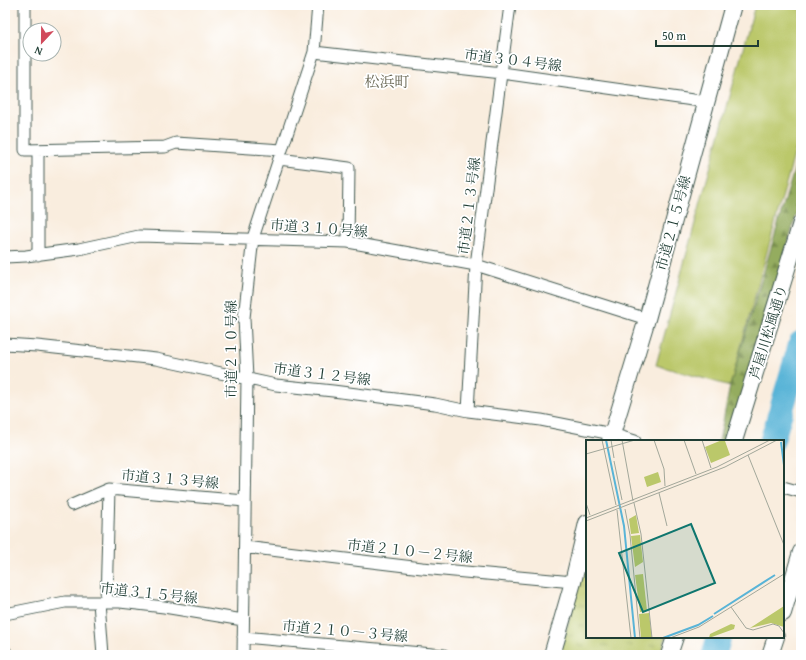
<svg xmlns="http://www.w3.org/2000/svg" width="806" height="660" viewBox="0 0 806 660" font-family="'Gentium Book Plus','Noto Serif JP',serif">
<style>
.green{fill:#bbc86a;stroke:#6d824f}
.forest{fill:url(#forest-firs);stroke:#5a7449}
.park{fill:url(#park-tufts);stroke:#6d824f}
.lines{fill:none;stroke-linecap:round;stroke-linejoin:round}
.river{stroke:#59b4d7;stroke-width:25}
.street-casing{stroke:#40574e;stroke-width:13}
.secondary-casing{stroke:#40574e;stroke-width:18}
.street{stroke:#fff;stroke-width:11}
.secondary{stroke:#fff;stroke-width:16}
.labels{text-anchor:middle;stroke-width:3.5;stroke-linejoin:round;paint-order:stroke}
.street-label{font-size:14px;fill:#1f3d34;stroke:#fff}
.neighbourhood-label{font-size:15px;fill:#686653;stroke:#fff}
.inset-river{fill:none;stroke:#59b4d7;stroke-width:2}
.inset-road{fill:none;stroke:#a2a79a;stroke-width:1}
.view{fill:#0f766e;fill-opacity:0.15;stroke:#0f766e;stroke-width:2}
.inset-edge{fill:none;stroke:#1f3d34;stroke-width:2}
</style>
<defs>
<pattern id="forest-firs" width="22" height="20" patternUnits="userSpaceOnUse"><rect width="22" height="20" fill="#94ac5e"/><path d="M5 1l3.5 6h-7zM16 11l3.5 6h-7z" fill="#788d4e"/></pattern>
<pattern id="park-tufts" width="24" height="20" patternUnits="userSpaceOnUse"><rect width="24" height="20" fill="#bbc86a"/><path d="M3 7l-1-3M5 7V3M7 7l1-3M15 17l-1-3M17 17v-4M19 17l1-3" fill="none" stroke="#97a458"/></pattern>
</defs>
<rect width="100%" height="100%" fill="#fff"/>
<filter id="ink" filterUnits="userSpaceOnUse"><feTurbulence type="fractalNoise" baseFrequency=".025" numOctaves="2"/><feDisplacementMap in="SourceGraphic" scale="8" xChannelSelector="R" yChannelSelector="G"/><feConvolveMatrix kernelMatrix="1 2 1 2 8 2 1 2 1" color-interpolation-filters="sRGB"/></filter>
<filter id="wash" filterUnits="userSpaceOnUse"><feTurbulence type="fractalNoise" baseFrequency=".012" numOctaves="4" result="noise"/><feDisplacementMap in="SourceGraphic" scale="16" xChannelSelector="R" yChannelSelector="G"/><feGaussianBlur stdDeviation="0.9" result="paint"/><feColorMatrix in="noise" values="0 0 0 0 0 0 0 0 0 0 0 0 0 0 0 0 0 1.4 0 .05"/><feComposite in="paint" operator="in"/></filter>
<g filter="url(#wash)">
<rect width="100%" height="100%" fill="#f9edde"/>
<!-- green -->
<path class="green" d="M755,5H788L801,9V130L730,386L656,365Z"/>
<!-- forest -->
<path class="forest" d="M801,146V200L729,441H719L730,386Z"/>
<!-- park -->
<path class="park" d="M587,558V637H666L661,655H559Z"/>
<g class="lines">
<!-- river -->
<path class="river" d="M772,441L801,343
M714,655L719,637"/>
</g>
</g>
<g filter="url(#ink)">
<g class="lines">
<!-- street casing -->
<g class="street-casing">
<path id="street" d="M25,5V150L165,147L176,143L282,150
M314,52L502,73L707,102
M38,150V255
M279,159L349,168L348,242
M5,257L26,256L79,249L139,236L348,242L476,265L647,319
M5,344L37,346L156,359L276,385L333,391L435,404L468,411L541,420L612,434L635,441
M468,411L476,265L510,5
M783,487L801,492
M72,505L109,489L245,501
M245,547L422,568L573,582
M99,602L103,655
M106,602L109,489
M5,614L65,602H120L164,607L243,620
M243,637L444,655
M5,651L7,655
M243,655L247,378L244,318L253,238L314,52L318,5"/>
</g>
<!-- secondary casing -->
<g class="secondary-casing">
<path id="secondary" d="M610,441L647,319L733,5
M734,441L801,223
M783,613L801,552
M552,655L573,582L587,523
M669,655L675,637
M770,655L776,637"/>
</g>
<!-- street -->
<use href="#street" class="street"/>
<!-- secondary -->
<use href="#secondary" class="secondary"/>
</g>
</g>
<g class="labels">
<!-- street labels -->
<g class="street-label">
<text transform="translate(513 60) rotate(7)" y="5">市道３０４号線</text>
<text transform="translate(469 206) rotate(-83)" y="5">市道２１３号線</text>
<text transform="translate(673 223) rotate(-75)" y="5">市道２１５号線</text>
<text transform="translate(319 228) rotate(4)" y="5">市道３１０号線</text>
<text transform="translate(768 332) rotate(-73)" y="5">芦屋川松風通り</text>
<text transform="translate(231 349) rotate(-90)" y="5">市道２１０号線</text>
<text transform="translate(322 374) rotate(7)" y="5">市道３１２号線</text>
<text transform="translate(170 479) rotate(5)" y="5">市道３１３号線</text>
<text transform="translate(410 551) rotate(6)" y="5">市道２１０－２号線</text>
<text transform="translate(149 593) rotate(6)" y="5">市道３１５号線</text>
<text transform="translate(345 631) rotate(5)" y="5">市道２１０－３号線</text>
</g>
<!-- neighbourhood labels -->
<g class="neighbourhood-label">
<text x="387" y="87">松浜町</text>
</g>
</g>
<!-- overview -->
<g transform="translate(586 440)">
<rect width="198" height="198" fill="#f9edde"/>
<path d="M136,0L139,1L144,15L125,23L119,7ZM72,32L75,42L61,47L58,37ZM57,134L61,171L54,172L49,135Z" fill="#bbc86a"/>
<path d="M50,75L53,93L45,94L43,79ZM54,95L57,122L49,127L45,96ZM198,166V187L185,183L164,188ZM63,173L66,198H55L53,174ZM145,184L149,185L148,189L123,198L124,194Z" fill="#bbc86a"/>
<path class="inset-river" d="M20,0L38,86L49,198M195,2L198,25M128,174L189,135M77,198L112,185L127,176"/>
<path class="inset-road" d="M16,0L30,65M25,0L28,18M36,0L47,61M68,0L78,29L79,46M98,0L110,34M116,0L125,28M197,0L198,16M0,14L49,0M162,15L198,105M28,21L36,60M73,53L81,86M0,63L4,75M48,63L55,94L66,198M39,69L44,95L54,198M31,70L45,198M0,78L131,27L184,0M0,81L139,27L191,0M145,167L160,188L167,190L187,184L193,186L198,193M84,198L113,187L198,134"/>
<path class="view" d="M105,84L129,143L57,172L33,113Z"/>
<rect width="198" height="198" class="inset-edge"/>
</g>
<!-- margin -->
<rect width="806" height="660" fill="none" stroke="#fff" stroke-width="20"/>
<!-- north arrow -->
<g transform="translate(42 42) rotate(202)"><circle r="19" fill="#ffffff" stroke="#a5b1ae"/>
<path d="M0-3L7 15L0 10L-7 15Z" fill="#d1495b"/>
<text y="-6" font-size="11" font-weight="bold" text-anchor="middle" fill="#1f3d34">N</text>
</g>
<!-- scale -->
<path d="M656 40v6h102v-6" fill="none" stroke="#1f3d34" stroke-width="2"/>
<text x="662" y="40" font-size="12" fill="#1f3d34" stroke="#ffffff" stroke-width="3" paint-order="stroke">50 m</text>
</svg>
